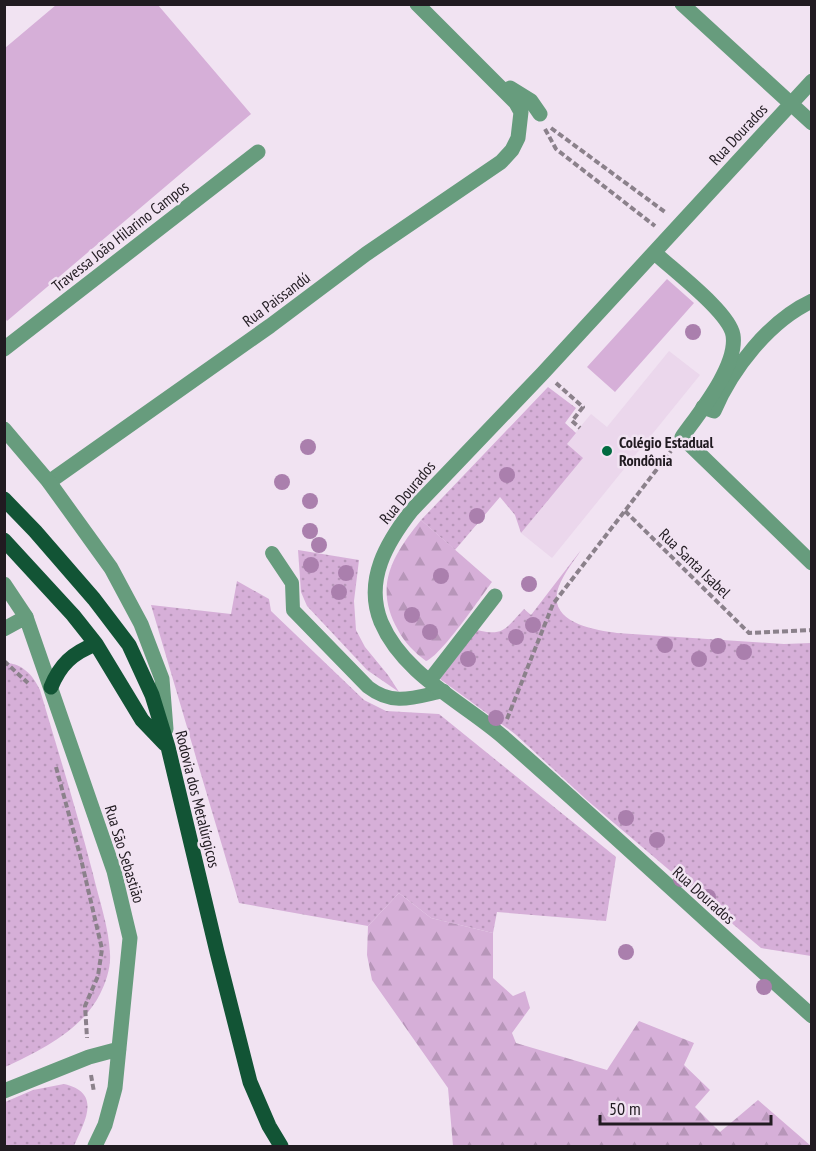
<svg xmlns="http://www.w3.org/2000/svg" width="816" height="1151" viewBox="0 0 816 1151" font-family="'PT Sans Narrow',sans-serif">
<style>
.built{fill:#ebd7ec}
.grass{fill:url(#grass-dots)}
.forest{fill:url(#forest-firs)}
.park{fill:#d6afd8}
.lines{fill:none;stroke-linecap:round;stroke-linejoin:round}
.path{stroke:#8b818b;stroke-width:4;stroke-dasharray:6 3;stroke-linecap:butt}
.service{stroke:#679c7d;stroke-width:14}
.pedestrian{stroke:#679c7d;stroke-width:15}
.minor{stroke:#679c7d;stroke-width:15}
.tertiary{stroke:#679c7d;stroke-width:15}
.primary{stroke:#125435;stroke-width:15}
.tree{fill:#aa7fad}
.poi-dot{fill:#016a40;stroke:#f1e3f2;stroke-width:2}
.labels{text-anchor:middle;stroke-width:5;stroke-linejoin:round;paint-order:stroke}
.street-label{font-size:16px;fill:#211b21;stroke:#f1e3f2}
.poi-label{font-size:16px;font-weight:bold;fill:#211b21;stroke:#f1e3f2;text-anchor:start}
</style>
<defs>
<pattern id="grass-dots" width="8" height="8" patternUnits="userSpaceOnUse" patternTransform="scale(1.5)"><rect width="8" height="8" fill="#d6afd8"/><path d="M2 2h.1M6 6h.1" fill="none" stroke="#b796b9" stroke-width="1.8" stroke-linecap="round"/></pattern>
<pattern id="forest-firs" width="22" height="20" patternUnits="userSpaceOnUse" patternTransform="scale(1.5)"><rect width="22" height="20" fill="#d6afd8"/><path d="M5 1l3.5 6h-7zM16 11l3.5 6h-7z" fill="#b796b9"/></pattern>
</defs>
<rect width="100%" height="100%" fill="#f1e3f2"/>
<!-- built -->
<path class="built" d="M669,351L700,375L552,558L521,533L582,458L566,444L591,414L607,427Z"/>
<!-- grass -->
<path class="grass" d="M548,387L576,408L565,423L576,433L567,444L583,458L521,533L515,515L500,497L455,550L421,520Z
M298,550L359,560L354,601L356,630L365,647L388,675L399,692L367,670L307,606L301,592Z
M581,550C574,561 564,573 559,586C545,622 593,630 617,633L784,644L811,643V956L761,948L588,801L515,734L440,679L477,630C504,637 506,628 524,609L531,615Z
M237,581L269,599L271,611L364,700L386,711L439,714L616,857L606,921L497,912L493,933L431,918L399,893L368,926L239,903L151,605L231,614Z
M5,663C22,663 33,675 40,690C58,751 77,812 93,874C99,900 109,927 110,954C111,967 106,982 100,994C82,1030 40,1051 5,1067Z
M64,1084C103,1093 84,1122 74,1146H5V1102L33,1090Z"/>
<!-- forest -->
<path class="forest" d="M421,520L492,582C480,598 441,656 426,661C415,653 404,642 398,630C373,586 393,555 421,520Z
M399,893L431,918L493,933V978L513,996L525,991L530,1008L512,1033L516,1043L607,1070L639,1021L694,1043L684,1065L710,1090L695,1107L720,1132L758,1100L811,1146H453L448,1088L372,980L367,955L368,926Z"/>
<!-- park -->
<path class="park" d="M56,5H158L251,114L7,321L4,317L5,48Z
M667,279L694,303L615,392L587,367Z"/>
<g class="lines">
<!-- path -->
<path class="path" d="M551,128L665,212
M545,129L556,149L655,226
M556,383L583,407L572,421L580,428
M625,511L749,633L812,630
M4,661L28,683
M507,719L553,604L671,451
M56,767L81,859L102,949L98,976L85,1006L87,1038
M91,1075L94,1092"/>
<!-- service -->
<path class="service" d="M272,553L292,583L293,610L368,687C394,707 415,697 444,691"/>
<!-- pedestrian -->
<path class="pedestrian" d="M703,407L714,411C732,369 769,321 812,301"/>
<!-- minor -->
<path class="minor" d="M682,4L812,123
M812,81L543,373L412,510C387,542 364,580 381,622C403,674 461,701 502,736C607,828 708,923 812,1016
M510,88L531,101L540,114
M655,253C673,270 729,312 733,335C738,366 699,413 682,437L812,563
M4,349L258,152
M49,482L270,326L366,254L501,162L512,150L518,138L521,112L516,103L417,4
M4,629L26,617L114,871L130,938L115,1088L105,1125L95,1146
M430,680L495,596
M4,1091L89,1057L119,1049"/>
<!-- tertiary -->
<path class="tertiary" d="M4,429L49,482L111,568L141,624L162,679L166,729
M4,584L26,617"/>
<!-- primary -->
<path class="primary" d="M4,499L35,531L94,599L129,645L152,695L168,747L217,952L250,1082L269,1126L281,1146
M4,540L73,615L96,644L142,720L165,744
M51,687C60,665 72,653 96,644"/>
</g>
<!-- trees -->
<g class="tree">
<circle cx="693" cy="332" r="8"/>
<circle cx="308" cy="447" r="8"/>
<circle cx="507" cy="475" r="8"/>
<circle cx="282" cy="482" r="8"/>
<circle cx="310" cy="501" r="8"/>
<circle cx="477" cy="516" r="8"/>
<circle cx="310" cy="531" r="8"/>
<circle cx="319" cy="545" r="8"/>
<circle cx="311" cy="565" r="8"/>
<circle cx="346" cy="573" r="8"/>
<circle cx="441" cy="576" r="8"/>
<circle cx="529" cy="584" r="8"/>
<circle cx="339" cy="592" r="8"/>
<circle cx="412" cy="615" r="8"/>
<circle cx="533" cy="625" r="8"/>
<circle cx="430" cy="632" r="8"/>
<circle cx="516" cy="637" r="8"/>
<circle cx="665" cy="645" r="8"/>
<circle cx="718" cy="646" r="8"/>
<circle cx="744" cy="652" r="8"/>
<circle cx="468" cy="659" r="8"/>
<circle cx="699" cy="659" r="8"/>
<circle cx="496" cy="718" r="8"/>
<circle cx="626" cy="818" r="8"/>
<circle cx="657" cy="840" r="8"/>
<circle cx="681" cy="879" r="8"/>
<circle cx="708" cy="897" r="8"/>
<circle cx="626" cy="952" r="8"/>
<circle cx="764" cy="987" r="8"/>
</g>
<!-- markers -->
<circle class="poi-dot" cx="607" cy="451" r="6"/>
<g class="labels">
<!-- street labels -->
<g class="street-label">
<text transform="translate(738 134) rotate(-47)" y="6">Rua Dourados</text>
<text transform="translate(120 236) rotate(-38)" y="6">Travessa João Hilarino Campos</text>
<text transform="translate(276 299) rotate(-37)" y="6">Rua Paissandú</text>
<text transform="translate(407 492) rotate(-50)" y="6">Rua Dourados</text>
<text transform="translate(695 563) rotate(44)" y="6">Rua Santa Isabel</text>
<text transform="translate(198 799) rotate(76)" y="6">Rodovia dos Metalúrgicos</text>
<text transform="translate(125 854) rotate(73)" y="6">Rua São Sebastião</text>
<text transform="translate(704 895) rotate(42)" y="6">Rua Dourados</text>
</g>
<!-- poi labels -->
<g class="poi-label">
<text x="619" y="448">Colégio Estadual<tspan x="619" dy="18">Rondônia</tspan></text>
</g>
</g>
<!-- border -->
<rect width="816" height="1151" fill="none" stroke="#211b21" stroke-width="12"/>
<!-- scale -->
<path d="M600 1115v9h171v-9" fill="none" stroke="#211b21" stroke-width="3"/>
<text x="609" y="1115" font-size="18" fill="#211b21" stroke="#f1e3f2" stroke-width="4.5" paint-order="stroke">50 m</text>
</svg>
